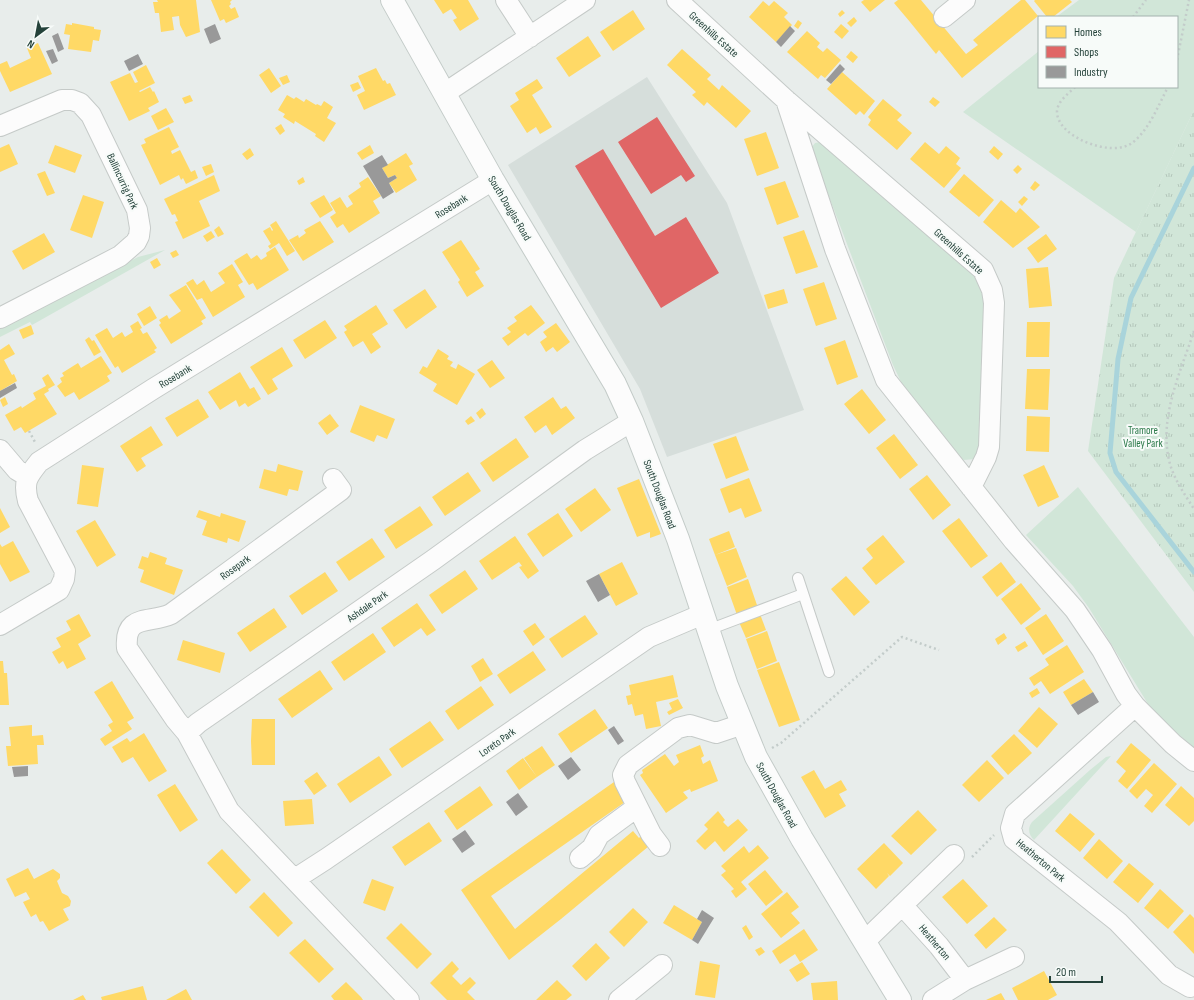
<svg xmlns="http://www.w3.org/2000/svg" width="1194" height="1000" viewBox="0 0 1194 1000" font-family="'Sofia Sans Condensed',sans-serif">
<style>
.built{fill:#d6dedb}
.green{fill:#d1e6d8}
.park{fill:url(#park-tufts)}
.homes{fill:#ffd966}
.shops{fill:#e06666}
.industry{fill:#999}
.lines{fill:none;stroke-linecap:round;stroke-linejoin:round}
.stream{stroke:#a9d4db;stroke-width:5}
.service-casing{stroke:#c5cac8;stroke-width:12}
.minor-casing{stroke:#c5cac8;stroke-width:22}
.secondary-casing{stroke:#c3cbc8;stroke-width:24}
.path{stroke:#c3ccca;stroke-width:2.5;stroke-dasharray:2 3;stroke-linecap:butt}
.service{stroke:#fcfcfc;stroke-width:10}
.minor{stroke:#fcfcfc;stroke-width:20}
.secondary{stroke:#fcfcfc;stroke-width:22}
.labels{text-anchor:middle;stroke-width:4;stroke-linejoin:round;paint-order:stroke}
.street-label{font-size:11px;fill:#24423a;stroke:#f7fbf9}
.park-label{font-size:11px;fill:#2d7a4b;stroke:#f7fbf9}
</style>
<defs>
<pattern id="park-tufts" width="24" height="20" patternUnits="userSpaceOnUse"><rect width="24" height="20" fill="#d1e6d8"/><path d="M3 7l-1-3M5 7V3M7 7l1-3M15 17l-1-3M17 17v-4M19 17l1-3" fill="none" stroke="#b3c6ba"/></pattern>
</defs>
<rect width="100%" height="100%" fill="#e8edeb"/>
<!-- built -->
<path class="built" d="M647,77L727,203L804,410L667,457L640,389L508,165Z"/>
<!-- green -->
<path class="green" d="M1079,0H1194V110L1136,232L963,112L1039,51V87H1177V17H1056Z
M820,142L977,277L987,299L981,450L975,459L964,460L959,457L901,382L893,365L812,152V147L815,143Z
M165,250L32,325L30,322L0,337V327L138,257Z
M1078,487L1194,637V748L1160,718L1148,704L1089,608L1073,586L1026,535Z
M1111,756L1034,840C1029,835 1027,829 1032,822L1090,770L1106,757Z"/>
<!-- park -->
<path class="park" d="M1194,110V592L1088,451L1114,278Z"/>
<!-- homes -->
<path class="homes" d="M157,0H196L200,32L186,37L180,25L179,16L172,17L174,30L161,32L159,13H155L153,2H158Z
M211,0H232L230,2L231,4L229,6L231,9L235,7L239,17L226,23L224,19L220,21Z
M434,0H468L479,19L460,31L453,20L457,18L451,9L443,14Z
M864,0H885L870,12L861,2Z
M898,0H921L966,54L978,45L973,40L1021,0H1025L1038,16L962,78L939,50L936,54L910,22L894,3Z
M1035,0H1070L1072,2L1053,17H1047L1034,1Z
M763,1L769,6L774,1L788,13L784,17L792,25L776,42L749,17Z
M633,10L645,29L613,51L600,32Z
M842,10L845,13L840,17L838,14Z
M854,17L857,21L851,27L847,23Z
M798,20L802,23L798,29L794,26Z
M72,23L94,27V29L101,30L99,41L93,40L91,52L68,49L70,35L64,34L66,24L72,25Z
M841,24L849,31L842,39L834,32Z
M807,31L820,43L817,47L823,52L827,48L841,60L825,78L821,75L818,79L787,52Z
M588,36L601,56L569,77L556,58Z
M38,43L52,74L10,92L0,71V64L7,61L10,68L31,58L27,48Z
M682,49L711,75L707,79L719,90L722,85L751,111L736,128L707,102L704,106L692,95L696,92L667,65Z
M851,51L858,57L853,63L846,57Z
M146,65L155,83L139,91L140,92L150,87L153,92L154,91L159,102L148,108L150,111L129,121L110,82L130,73L135,83L138,82L133,72Z
M269,68L281,86L271,93L259,75Z
M376,68L383,81L385,80L387,84L390,83L396,95L364,110L357,95L365,91L358,76Z
M842,72L875,101L864,115L860,111L856,115L827,89Z
M287,75L290,82L283,85L279,78Z
M537,79L543,88L532,95L552,127L540,134L536,127L527,133L510,106L519,100L515,93Z
M358,82L361,88L353,92L350,85Z
M190,95L193,101L185,104L182,98Z
M287,95L294,99L296,97L304,102L306,99L316,105L317,104L321,106L324,101L333,107L327,118L336,123L324,142L315,136L316,134L295,121L294,124L283,117L285,114L278,110Z
M933,97L940,102L935,107L929,102Z
M883,99L902,115L897,120L912,133L897,150L868,125L871,120L868,117Z
M166,108L174,122L158,130L151,116Z
M281,124L285,131L280,135L275,128Z
M169,127L179,147L171,151L172,154L180,150L191,172L195,170L198,178L186,184L183,178L181,180L179,175L160,185L141,145L146,143L144,139Z
M766,132L779,168L757,176L744,139Z
M925,142L939,154L946,146L960,158L956,164L961,168L944,188L910,159Z
M9,144L18,164L0,172V148Z
M55,145L82,155L75,173L48,163Z
M370,145L374,153L362,160L357,153Z
M994,146L1003,154L998,160L989,152Z
M250,148L254,155L247,160L242,154Z
M406,153L413,164L409,166L417,180L396,193L389,183L397,178L395,175L388,178L382,168Z
M211,164L214,172L206,176L202,167Z
M1018,165L1022,169L1017,174L1013,170Z
M45,171L55,193L47,196L37,174Z
M964,174L994,200L979,217L949,192Z
M214,175L220,191L199,201L210,226L183,239L175,222L178,221L175,214L172,215L164,199Z
M303,177L305,182L299,185L297,181Z
M368,177L381,196L373,201L380,213L349,233L343,224L337,228L330,217L336,213L330,203L340,197L347,208L353,204L348,196L361,187L359,183Z
M785,181L799,217L777,225L764,188Z
M1035,181L1040,185L1034,191L1030,188Z
M83,195L104,202L92,238L70,230Z
M324,195L333,210L320,218L310,203Z
M1024,196L1028,199L1022,206L1018,202Z
M1001,200L1016,213L1020,208L1040,227L1013,248L983,222Z
M276,221L295,251L287,256L279,243L270,249L268,246L271,244L263,231L270,227L272,231L273,230L270,225Z
M320,221L334,242L303,261L289,240L298,235L299,238L306,233L304,230Z
M219,226L224,234L218,237L214,230Z
M804,230L818,267L796,274L783,237Z
M211,231L215,237L207,242L203,236Z
M44,233L55,252L23,270L12,251Z
M1046,234L1057,249L1038,263L1027,248Z
M461,240L480,269L475,272L484,286L467,297L458,282L460,280L442,252Z
M275,247L289,270L257,290L253,283L249,285L234,261L247,253L251,259L257,255L261,260L267,256L266,253Z
M176,250L179,255L173,258L170,253Z
M157,258L161,265L154,269L150,262Z
M232,264L243,282L238,285L245,297L213,317L202,298L197,300L186,283L193,279L197,285L204,280L211,292L225,283L218,273Z
M1048,267L1052,306L1029,308L1026,269Z
M824,282L837,319L816,326L803,289Z
M186,285L206,318L201,321L203,324L171,344L159,325L161,323L159,320L167,315L169,319L181,311L169,295Z
M425,289L437,307L406,329L393,310Z
M784,289L788,303L768,309L764,295Z
M376,305L388,324L372,334L381,347L371,354L363,341L353,347L344,332L347,330L344,326Z
M531,305L545,323L528,336L525,333L508,346L502,338L511,332L507,328L517,321L514,317Z
M150,306L157,318L144,326L137,314Z
M325,320L337,338L305,359L293,340Z
M138,321L142,328L140,329L143,334L147,332L157,348L154,350L156,352L122,373L118,366L115,368L95,335L107,328L113,338L122,332L125,337L133,332L130,326Z
M1027,322H1050L1049,357H1026Z
M556,323L570,342L557,352L553,347L546,352L540,342L547,337L543,332Z
M31,325L34,334L23,339L19,330Z
M89,337L92,341L94,340L101,352L94,356L85,340Z
M845,340L858,377L837,385L824,348Z
M9,344L15,354L4,360L12,375L14,374L17,381L0,391V350Z
M282,347L293,366L272,379L278,389L268,395L250,367Z
M438,349L449,356L447,359L453,362L450,366L456,369L458,364L475,374L457,405L433,391L437,384L419,373L423,366L427,368Z
M101,356L112,373L107,376L110,381L79,400L74,392L65,397L57,386L62,382L60,378L64,376L62,373L78,363L81,368Z
M492,360L505,378L490,388L477,370Z
M1027,369H1050L1048,410L1025,409Z
M240,372L250,389L254,387L261,399L248,407L245,403L239,407L236,400L220,410L208,392Z
M48,374L55,385L48,389L49,391L44,394L57,414L25,433L21,427L14,431L5,415L21,406L22,408L36,399L33,393L46,386L42,378Z
M862,389L886,420L869,434L844,404Z
M5,397L8,404L3,407L0,400Z
M553,397L561,409L566,406L575,418L552,435L546,425L535,433L524,417Z
M198,399L209,417L177,437L165,418Z
M360,405L395,419L387,439L377,435L374,442L350,432Z
M482,408L486,414L480,419L476,413Z
M330,414L339,426L327,435L318,423Z
M471,416L475,421L468,425L465,421Z
M1027,416L1050,417L1049,452L1026,451Z
M151,426L163,445L141,458L146,466L137,472L120,446Z
M894,434L918,465L900,479L876,448Z
M736,436L749,470L726,479L713,444Z
M516,438L529,457L493,482L480,463Z
M278,464L303,471L298,491L289,489L287,496L259,488L264,469L276,472Z
M82,465L104,468L98,507L77,504Z
M1044,465L1059,497L1038,507L1023,475Z
M468,472L481,491L445,516L432,497Z
M927,475L951,505L933,520L909,489Z
M749,478L762,511L745,518L741,508L729,513L720,489Z
M639,479L661,534L650,538V532L637,537L617,488Z
M595,488L611,510L581,532L565,509Z
M420,506L433,525L396,549L384,530Z
M0,508L10,527L0,533Z
M199,510L220,517L221,513L246,521L239,542L228,538L227,543L202,535L207,521L196,517Z
M558,513L573,536L543,557L527,534Z
M959,518L988,556L971,568L942,531Z
M95,520L116,555L97,567L76,531Z
M729,531L735,547L715,555L709,539Z
M883,535L905,562L876,585L862,568L873,558L866,549Z
M515,536L539,571L528,579L519,567L522,566L519,562L492,580L479,561Z
M372,538L385,557L349,581L336,562Z
M13,541L30,572L10,582L0,564V544L2,547Z
M736,548L747,577L727,586L715,555Z
M150,552L167,558L165,564L183,570L174,595L140,582L144,570L138,568L142,556L148,558Z
M622,562L638,594L616,606L599,574Z
M1001,562L1016,582L997,597L982,577Z
M465,570L478,589L442,614L429,595Z
M325,572L338,591L302,615L289,596Z
M846,576L870,602L854,616L831,589Z
M748,579L758,608L737,615L727,587Z
M1021,583L1041,609L1021,625L1001,599Z
M417,603L436,630L427,636L421,628L394,647L381,628Z
M274,608L287,627L250,652L237,633Z
M79,614L91,636L78,644L86,659L67,669L63,661L59,664L52,652L61,647L56,638L71,630L66,621Z
M760,614L766,630L746,638L739,622Z
M1046,614L1064,641L1043,655L1025,628Z
M585,615L598,634L562,658L549,639Z
M535,623L545,637L533,646L523,631Z
M767,631L777,661L757,669L746,639Z
M373,633L386,652L344,681L331,662Z
M1004,633L1007,638L998,645L995,639Z
M183,640L225,653L220,673L177,660Z
M1025,641L1028,646L1018,652L1015,647Z
M1067,645L1084,672L1050,694L1041,681L1034,686L1029,678L1049,665L1045,659Z
M533,651L546,670L510,694L497,675Z
M483,658L493,674L480,682L471,666Z
M0,661H3L4,673H7L9,705H0Z
M779,662L800,720L779,727L757,670Z
M320,670L333,689L292,718L278,699Z
M673,675L678,697L656,702L661,726L646,729L643,714L635,716L632,704L628,705L626,696L631,695L629,685Z
M1084,679L1093,692L1071,705L1063,692Z
M112,681L134,718L127,722L132,729L105,746L100,739L112,731L108,725L113,722L94,692Z
M481,686L494,705L458,730L445,711Z
M1037,688L1040,693L1032,698L1029,693Z
M678,699L683,708L669,715L667,712L672,709L669,703Z
M1039,707L1058,724L1037,748L1018,731Z
M595,709L608,728L571,753L558,734Z
M252,719H275V765H252L251,741Z
M430,721L444,740L402,768L389,749Z
M32,725V736L43,735L44,745H37L38,764L8,766L6,746H11L9,727Z
M144,733L167,771L149,782L133,757L122,763L112,747L127,738L130,742Z
M1014,734L1032,753L1008,775L991,756Z
M1131,743L1151,760L1127,789L1118,781L1126,771L1116,762Z
M700,745L704,756L701,758L703,764L710,760L718,781L691,792L690,789L683,792L688,798L666,813L640,775L643,773L642,770L665,754L674,766L679,762L676,755Z
M542,746L555,765L537,777L524,758Z
M379,756L392,775L350,803L337,784Z
M523,758L537,777L519,790L506,771Z
M987,760L1004,778L979,802L962,785Z
M1154,763L1177,784L1152,813L1144,806L1153,795L1146,789L1137,799L1129,791Z
M814,770L825,789L841,780L847,790L839,794L846,806L825,818L801,777Z
M317,772L327,786L314,795L304,781Z
M614,782L622,793L625,802L491,896L515,929L633,831L639,838L641,836L649,846L561,919L509,960L461,890Z
M175,784L198,820L180,832L157,795Z
M480,786L493,805L457,830L444,811Z
M1181,786L1194,798V821L1189,826L1165,805Z
M312,799L314,824L285,826L283,801Z
M918,810L937,830L911,855L891,836Z
M718,811L725,820L723,822L728,827L738,819L748,830L724,852L715,841L705,850L696,841L708,829L704,825Z
M1070,813L1095,834L1080,852L1055,831Z
M429,822L442,841L405,866L392,847Z
M1099,839L1123,861L1107,879L1083,858Z
M884,843L903,863L890,876L887,873L889,876L876,889L857,869Z
M758,845L769,858L741,882L747,889L736,898L731,891L734,889L721,875L726,871L721,866L744,846L749,853Z
M222,849L251,880L236,894L207,863Z
M1129,863L1154,884L1138,903L1113,882Z
M28,868L34,879L53,869L60,874V878L57,881L62,893L68,896L71,901L70,906L63,909L69,920L49,931L43,921L40,922L36,914L31,917L23,902L30,899L26,892L15,897L6,879Z
M765,870L783,892L766,906L748,884Z
M372,879L394,887L385,911L363,903Z
M963,879L988,906L967,924L942,897Z
M1160,889L1184,911L1168,929L1144,908Z
M264,892L293,923L278,937L249,907Z
M787,892L799,907L791,913L800,923L781,938L761,914Z
M674,905L702,922L692,940L663,923Z
M633,908L648,922L624,947L609,932Z
M1190,914L1194,918V954L1173,932Z
M994,917L1007,930L986,949L974,935Z
M401,923L432,954L417,969L386,938Z
M746,925L753,937L749,940L742,928Z
M804,929L818,950L800,962L795,954L780,964L772,951Z
M305,939L334,969L319,983L289,953Z
M596,943L610,958L586,981L572,966Z
M761,947L765,952L759,956L755,950Z
M452,961L459,969L452,976L461,985L470,977L476,983L467,992L475,1000H447L430,983Z
M700,961L720,965L715,998L695,995Z
M802,962L810,974L797,982L789,970Z
M1044,971L1057,995L1048,1000H1018L1012,988Z
M557,980L572,995L566,1000H536Z
M837,981L838,1000H813L811,983Z
M346,982L361,997L363,1000H334L331,996Z
M143,986L147,1000H102L101,997Z
M186,989L192,1000H166Z
M1001,993L1005,1000H986Z
M83,995L86,1000H73Z"/>
<!-- shops -->
<path class="shops" d="M657,117L695,176L686,182L681,175L651,194L618,142Z
M603,149L655,236L686,217L719,273L661,308L575,166Z"/>
<!-- industry -->
<path class="industry" d="M215,24L221,39L210,44L204,29Z
M790,26L795,31L781,47L776,42Z
M58,33L64,49L58,52L52,36Z
M53,49L58,61L52,64L46,51Z
M138,54L143,64L129,71L124,61Z
M840,64L845,69L831,84L826,80Z
M382,155L388,165L382,168L388,178L395,175L397,178L389,183L394,192L383,199L363,166Z
M15,383L17,388L0,398V391Z
M599,574L610,595L598,602L586,581Z
M1093,692L1099,702L1078,715L1071,705Z
M614,726L624,741L618,745L608,730Z
M571,757L581,770L568,780L558,766Z
M28,766V776L14,777L12,767Z
M518,793L528,807L516,816L506,802Z
M465,830L475,844L462,853L452,839Z
M702,910L714,918L698,944L692,940L702,922L697,919Z"/>
<g class="lines">
<!-- stream -->
<path class="stream" d="M1194,168L1131,298L1118,359L1110,453L1116,472L1194,572"/>
<!-- service casing -->
<g class="service-casing">
<path id="service" d="M798,578L829,672
M708,630L803,594"/>
</g>
<!-- minor casing -->
<g class="minor-casing">
<path id="minor" d="M506,0L530,37
M677,0L786,100L983,270L992,290L994,303L989,447L986,457L971,487
M944,17L965,0
M445,93L585,0
M786,100L835,249L886,380L1014,541L1075,610L1102,650L1126,694L1135,706L1173,744L1194,761
M0,126L62,100H72L80,103L91,115L137,210L140,228L139,236L136,242L120,256L0,318
M0,450L17,470L27,476
M333,479L341,490L171,614C150,624 124,613 127,648L176,720L187,733L198,723L433,560L585,450L632,421
M0,625L59,590L64,579L65,571L28,501C23,482 27,477 39,462L153,389L493,180
M1135,706L1015,814L1011,828L1014,839L1118,922L1169,975L1190,987
M187,733L229,811L409,1000
M660,846L651,834L625,782L623,775L628,765L678,728L690,725L716,733L743,724
M580,858L592,848L599,835L637,807
M295,879L326,859L649,637L703,614
M902,905L939,946L965,980
M865,941L954,855
M619,1000L662,965
M933,1000L965,980L1014,957"/>
</g>
<!-- secondary casing -->
<g class="secondary-casing">
<path id="secondary" d="M392,0L493,180L615,384L632,421L678,539L727,686L756,757L802,839L900,1000"/>
</g>
<!-- path -->
<path class="path" d="M1133,17L1146,0
M1177,60L1189,0
M1075,87C1068,94 1058,101 1057,111C1056,137 1112,158 1132,143C1149,130 1158,106 1168,87
M1194,331C1181,371 1159,416 1169,460C1173,478 1184,493 1194,509
M29,431L35,442
M772,748L781,743L902,637L939,650
M972,857L994,835"/>
<!-- service -->
<use href="#service" class="service"/>
<!-- minor -->
<use href="#minor" class="minor"/>
<!-- secondary -->
<use href="#secondary" class="secondary"/>
</g>
<g class="labels">
<!-- street labels -->
<g class="street-label">
<text transform="translate(714 34) rotate(42)" y="4">Greenhills Estate</text>
<text transform="translate(123 181) rotate(65)" y="4">Ballincurrig Park</text>
<text transform="translate(451 206) rotate(-32)" y="4">Rosebank</text>
<text transform="translate(510 208) rotate(59)" y="4">South Douglas Road</text>
<text transform="translate(959 251) rotate(42)" y="4">Greenhills Estate</text>
<text transform="translate(175 376) rotate(-31)" y="4">Rosebank</text>
<text transform="translate(660 494) rotate(69)" y="4">South Douglas Road</text>
<text transform="translate(235 567) rotate(-36)" y="4">Rosepark</text>
<text transform="translate(367 606) rotate(-35)" y="4">Ashdale Park</text>
<text transform="translate(497 742) rotate(-35)" y="4">Loreto Park</text>
<text transform="translate(777 795) rotate(61)" y="4">South Douglas Road</text>
<text transform="translate(1041 860) rotate(40)" y="4">Heatherton Park</text>
<text transform="translate(935 942) rotate(50)" y="4">Heatherton</text>
</g>
<!-- park labels -->
<g class="park-label">
<text x="1143" y="434">Tramore<tspan x="1143" dy="13">Valley Park</tspan></text>
</g>
</g>
<!-- legend -->
<rect x="1038" y="16" width="140" height="72" fill="#f7fbf9" stroke="#a3b1ad"/>
<rect x="1046" y="26" width="20" height="12" fill="#ffd966" stroke="#a3b1ad"/>
<text x="1074" y="36" font-size="12" fill="#24423a">Homes</text>
<rect x="1046" y="46" width="20" height="12" fill="#e06666" stroke="#a3b1ad"/>
<text x="1074" y="56" font-size="12" fill="#24423a">Shops</text>
<rect x="1046" y="66" width="20" height="12" fill="#999999" stroke="#a3b1ad"/>
<text x="1074" y="76" font-size="12" fill="#24423a">Industry</text>
<!-- north arrow -->
<g transform="translate(36 36) rotate(212)" stroke="#f7fbf9" stroke-width="3" paint-order="stroke">
<path d="M0-3L7 15L0 10L-7 15Z" fill="#24423a"/>
<text y="-6" font-size="11" font-weight="bold" text-anchor="middle" fill="#24423a">N</text>
</g>
<!-- scale -->
<path d="M1050 976v6h52v-6" fill="none" stroke="#24423a" stroke-width="2"/>
<text x="1056" y="976" font-size="12" fill="#24423a" stroke="#f7fbf9" stroke-width="3" paint-order="stroke">20 m</text>
</svg>
